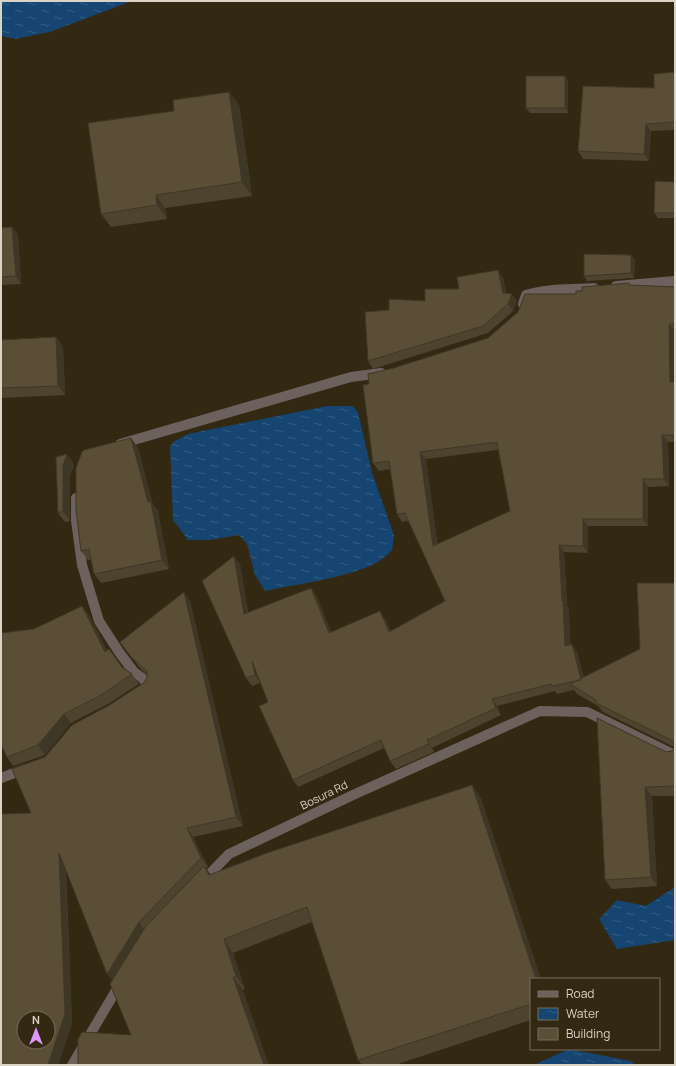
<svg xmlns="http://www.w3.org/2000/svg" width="676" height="1066" viewBox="0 0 676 1066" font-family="Manrope,sans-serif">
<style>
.water{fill:url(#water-ripples)}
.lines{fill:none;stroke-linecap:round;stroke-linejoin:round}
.minor{stroke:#6d615d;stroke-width:10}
.wall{fill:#4d432f;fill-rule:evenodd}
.shaded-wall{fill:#3f3726}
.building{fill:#5a4e37;stroke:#3f3726;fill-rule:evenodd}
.labels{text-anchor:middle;stroke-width:4;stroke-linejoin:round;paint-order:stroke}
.street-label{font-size:11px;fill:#dad3c6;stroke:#332812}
</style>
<defs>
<pattern id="water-ripples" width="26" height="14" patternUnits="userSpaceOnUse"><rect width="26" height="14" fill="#154570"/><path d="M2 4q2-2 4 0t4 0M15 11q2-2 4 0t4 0" fill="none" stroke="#365f83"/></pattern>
</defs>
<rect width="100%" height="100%" fill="#332812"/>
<!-- water -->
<path class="water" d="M1,1H132L50,32L15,39L1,36Z
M327,406H353L358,412L372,473L394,535L392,550C389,553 385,557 381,560C355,577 297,584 265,591L255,575L247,544L239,535L210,540H188L173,520L170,447L173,442L188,434Z
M675,887V940L617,949L599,919L617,900L646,906Z
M569,1049L631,1061L635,1065H534Z"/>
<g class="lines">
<!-- minor -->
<path class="minor" d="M616,286L675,281
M523,304L526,295C548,288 572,290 594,288
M120,444L351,377L381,373
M76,498V520L82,565L99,621L119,652L134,672L141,677L147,683V686L141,691
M1,778L25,769
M201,883L229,854L353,795L540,711L587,712L675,755
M72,1065L121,982"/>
</g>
<!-- wall -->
<path class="wall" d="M675,72V130L651,131L649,161L583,159L578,151L654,88Z
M568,81V113H530L526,108Z
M229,92L239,105L252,196L165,208L167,219L111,227L101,214L174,111Z
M675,182V218H658L654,213Z
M12,227L18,235L21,284L1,285V228Z
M631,255L635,260L634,278L587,281L584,276Z
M503,278L506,294L517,301L513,311L488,333L373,369L368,361L389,310L425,301L459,289Z
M630,285L675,287V442H668L669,486L648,487V526H588V553L564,552L567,606L569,608L570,645L577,652L584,678L640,649L675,583V796H652L657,886L612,889L605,880L597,718L666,752L672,751L674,749V747L603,712L598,706L577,694L574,690L557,694L555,691L497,706L501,715L432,748L434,752L396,769L390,761L384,748L298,787L293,780L268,702L259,679L260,683L252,686L246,678L240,564L248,612L316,595L331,632L385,619L391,631L445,601L408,521L402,522L397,514L390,469L379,471L373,463L369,384L394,368L488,338L582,291ZM498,450L510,511L437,544L426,459Z
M56,337L63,347L65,395L1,398V340Z
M131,438L138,448L153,505L158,511L169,569L101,583L94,574L91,560H88L81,551Z
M56,457L74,464L70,476V521L65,522L58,513Z
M190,601L243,826L193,837L208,867L206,868L211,875L481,798L531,979V1020L395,1065H362L358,1060L312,922L233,953L245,989L131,1035L113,981L66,870L72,1023L58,1065H1L31,813L45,757L108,706L145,682L147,677V675L139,667L120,642Z
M89,615L107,651L122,667L132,674L139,684L108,704L71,723L45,755L13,766L7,757L3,748L1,749V633L34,629Z"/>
<!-- shaded-wall -->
<path class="shaded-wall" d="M565,76L568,81V113L565,108Z
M229,92L239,105L252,196L242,182Z
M646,124L651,131L649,161L644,154Z
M156,195L165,208L167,219L157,205Z
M12,227L18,235L21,284L16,276Z
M631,255L635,260L634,278L631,273Z
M498,270L503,278L508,301L503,293Z
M512,294L517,301L513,311L508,304Z
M669,324L675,331V389L670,382Z
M56,337L63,347L65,395L58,386Z
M662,435L668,442L669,486L664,479Z
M131,438L138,448L153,505L158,511L169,569L162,560L148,502Z
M420,452L426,459L439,553L433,546Z
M67,454L74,464L70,476V521L63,511V466Z
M643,479L648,487V526L643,519Z
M1,492L2,504L1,502Z
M583,519L588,526V553L583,546Z
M559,545L564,552L567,606L569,608L570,653L565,646Z
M234,556L240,564L249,621L244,614Z
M311,588L316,595L334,641L329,633Z
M184,592L190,601L243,826L236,817Z
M82,606L89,615L112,661L105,652Z
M380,611L385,619L395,639L389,632Z
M572,644L577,652L586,687L581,680Z
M252,661L258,668L260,683L255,675Z
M492,699L497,706L501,715L496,708Z
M64,714L71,723L45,755L38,745Z
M427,740L432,748L434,752L429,744Z
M472,785L481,798L541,979H536Z
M645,787L652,796L657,886L651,877Z
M187,828L193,837L208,867L201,858Z
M59,853L65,862L72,1023L58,1065H48Z
M204,866L214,879L209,875Z
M139,922L145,931L114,983L107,974Z
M224,939L233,953L245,989L236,976Z
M233,977L243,990L269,1065H264Z"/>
<!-- building -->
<path class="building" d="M675,72V122L646,124L644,154L578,151L583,86L654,88V74Z
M526,76H565V108H526Z
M229,92L242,182L156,195L157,205L101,214L88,123L174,111L173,100Z
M655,181L675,182V213H654Z
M12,227L16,276L1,277V228Z
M584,254L631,255V273L584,276Z
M498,270L503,293L512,294L508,304L483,326L368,361L365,312L389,310V299L425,301V289H459L457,277Z
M629,283V285L675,287V324H669L670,382H675V435H662L664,479H643V519H583V546L559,545L562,601H563L565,646L572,644L581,680L552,686L551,684L492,699L496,708L427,740L429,744L390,761L381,740L293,780L259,706L268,702L252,661L255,675L246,678L202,581L234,556L244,614L311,588L329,633L380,611L389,632L445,601L405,513L397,514L389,461L373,463L363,385L369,384L368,374L394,368L488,338L518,312L525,294H576V291H582V287ZM497,442L510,511L433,546L420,452Z
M56,337L58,386L1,388V340Z
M131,438L148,502H151L162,560L94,574L89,549L81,551L76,510V468L82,452L84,450Z
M67,454L63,466V511L58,513L56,457Z
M637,583H675V786L645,787L651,877L605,880L597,718L666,752L672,751L674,749V742L671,740L596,703V700L570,684L640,649Z
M184,592L236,817L187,828L201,858L139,922L107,974L59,853L65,1014L48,1065H1V814L31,813L12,769L45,757L72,725L108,706L145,682L147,677V671L132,658L120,642ZM24,1018H48V1042H24Z
M82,606L105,652L109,649L122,667L132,674L101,695L64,714L38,745L7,757L1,744V633L34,629Z
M472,785L536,979H531V1004L358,1060L307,907L224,939L236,976L233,977L264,1065H78V1039L82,1032L131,1035L110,984L146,926L204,866L209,875L267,853Z"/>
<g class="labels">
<!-- street labels -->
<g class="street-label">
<text transform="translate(324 795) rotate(-26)" y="4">Bosura Rd</text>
</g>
</g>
<!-- border -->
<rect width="676" height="1066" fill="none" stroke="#dad3c6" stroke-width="4"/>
<!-- legend -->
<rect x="530" y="978" width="130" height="72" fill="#332812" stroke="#766c5a"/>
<rect x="538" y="991" width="20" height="6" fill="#6d615d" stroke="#766c5a"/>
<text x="566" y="998" font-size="12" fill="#dad3c6">Road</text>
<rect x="538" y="1008" width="20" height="12" fill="url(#water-ripples)" stroke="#766c5a"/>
<text x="566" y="1018" font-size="12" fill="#dad3c6">Water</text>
<rect x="538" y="1028" width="20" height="12" fill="#5a4e37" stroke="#766c5a"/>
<text x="566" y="1038" font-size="12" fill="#dad3c6">Building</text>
<!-- north arrow -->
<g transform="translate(36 1030)"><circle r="19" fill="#332812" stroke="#766c5a"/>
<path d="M0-3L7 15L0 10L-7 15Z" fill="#db99f5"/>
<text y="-6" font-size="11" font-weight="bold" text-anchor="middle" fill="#dad3c6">N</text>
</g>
</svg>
